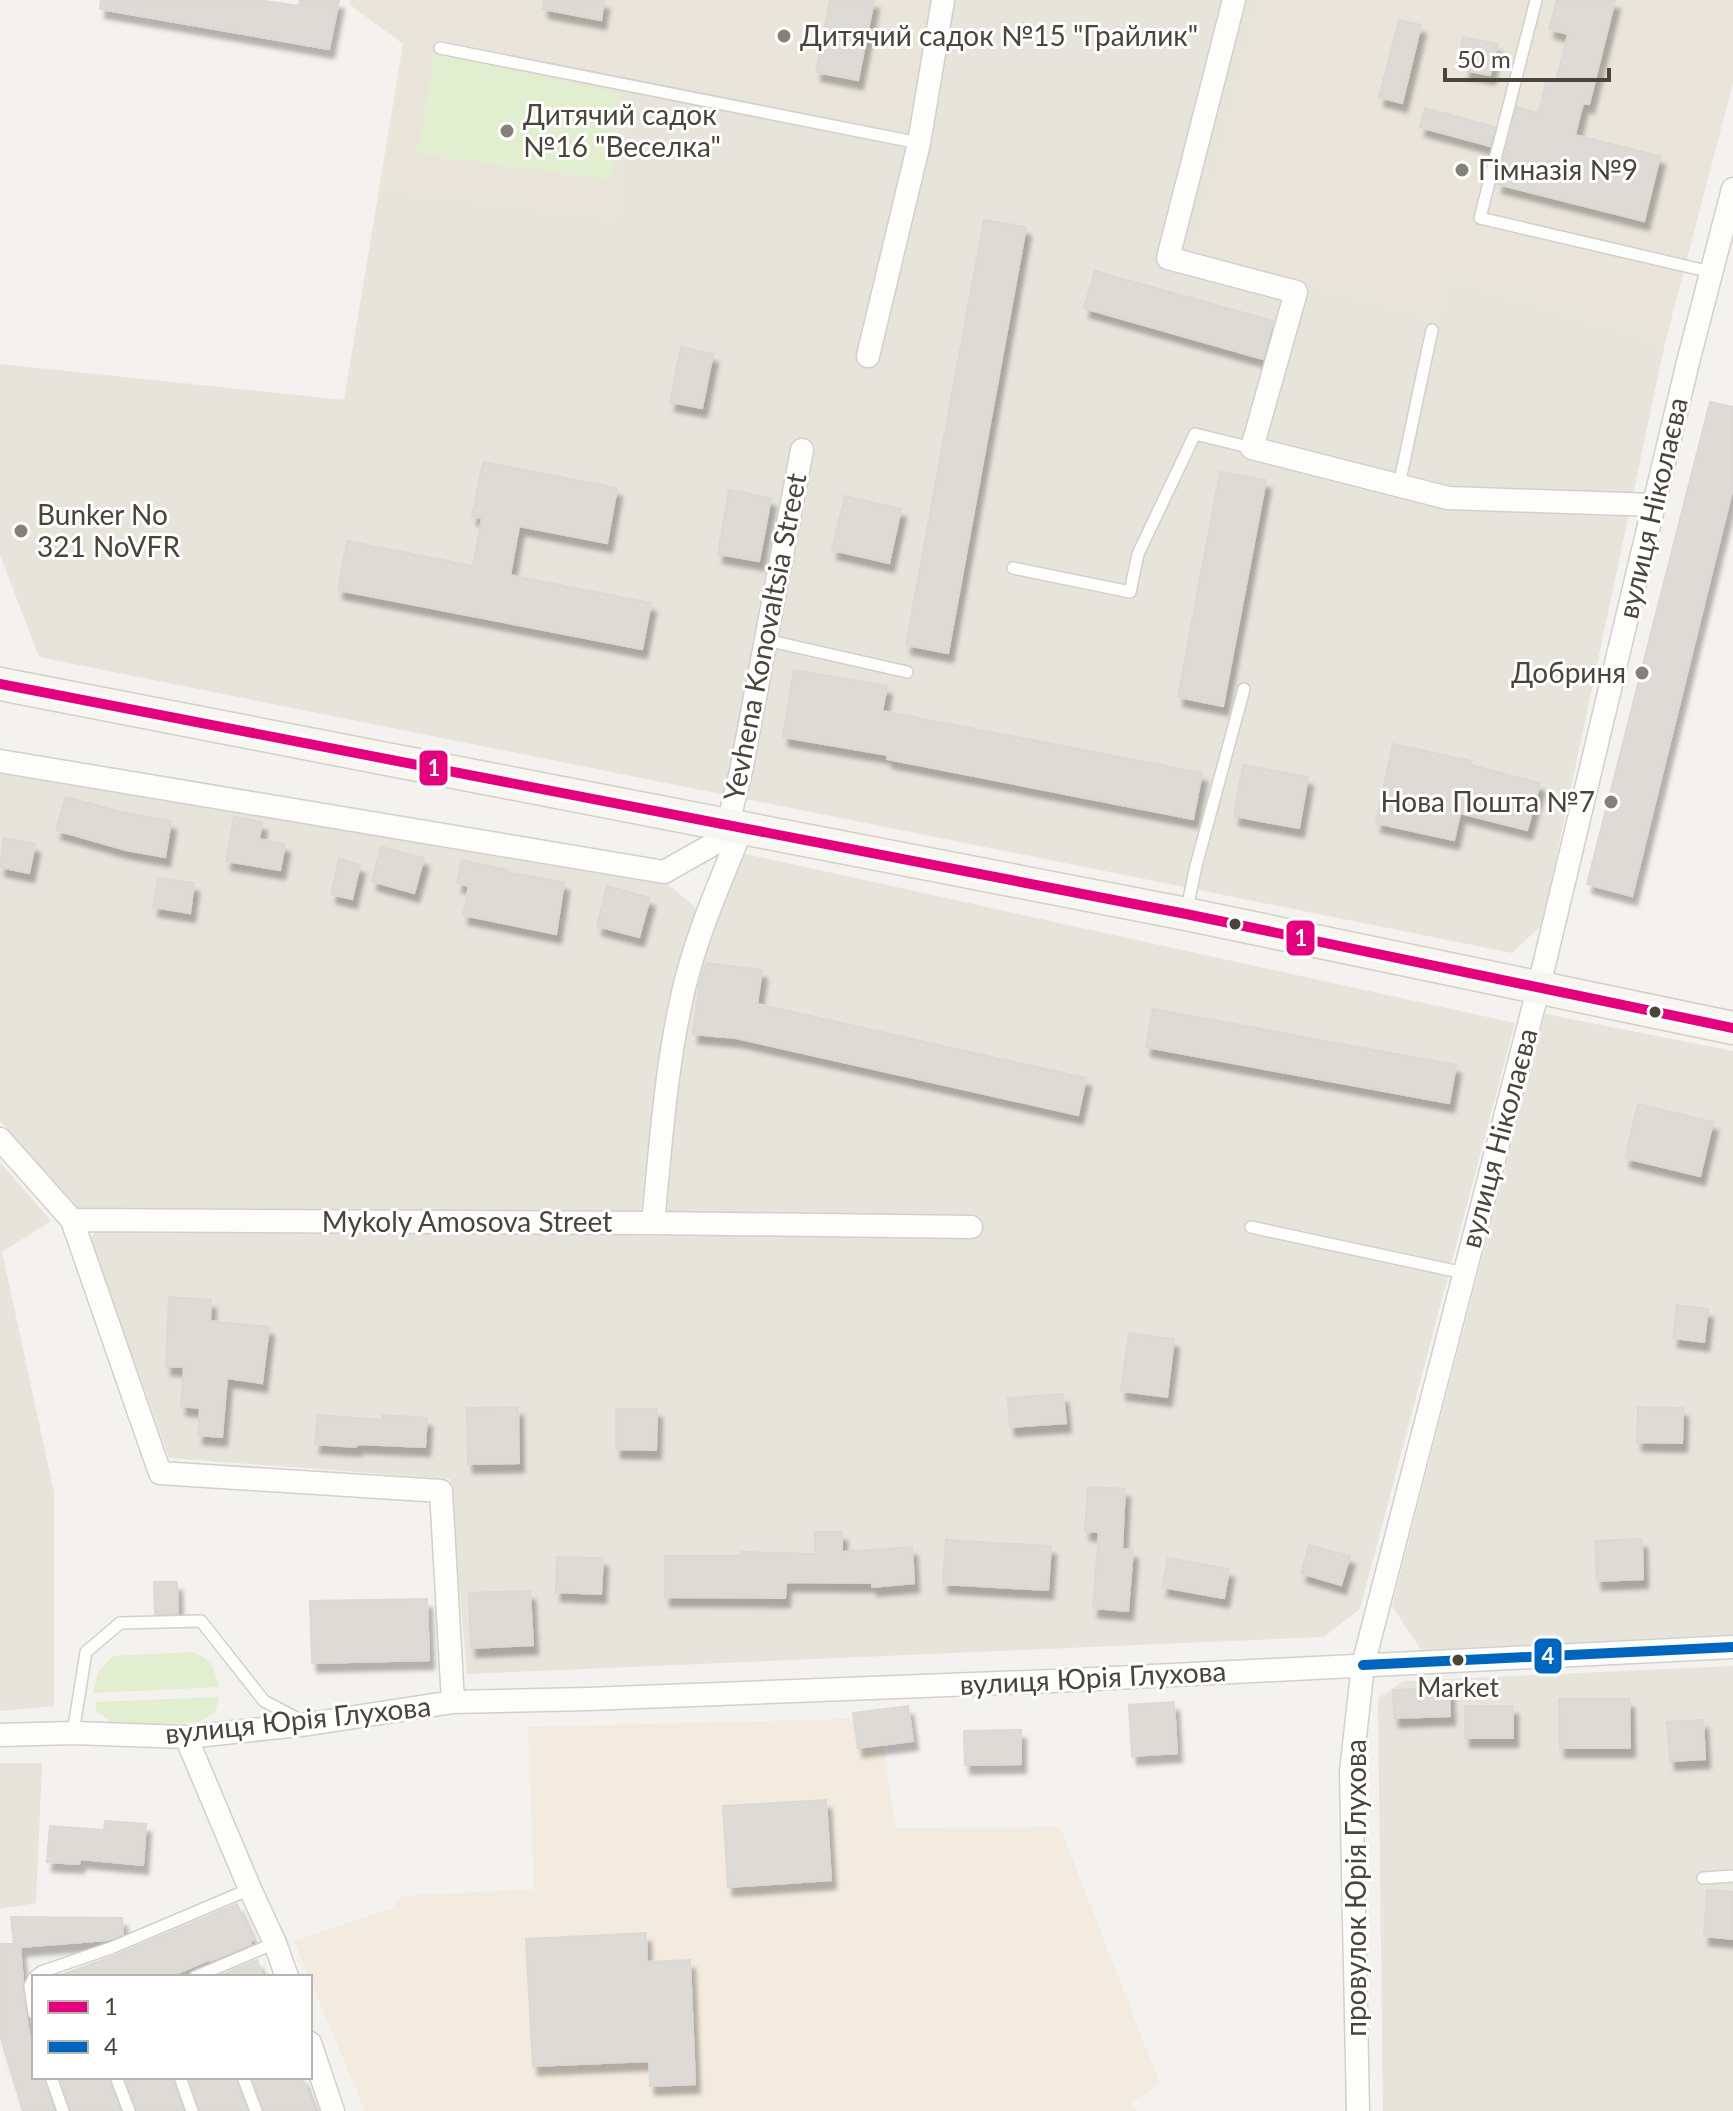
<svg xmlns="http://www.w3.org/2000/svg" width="1733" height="2111" viewBox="0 0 1733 2111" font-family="Lato,sans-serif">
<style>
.residential{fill:#e7e4dc}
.commercial{fill:#f3ebdf}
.education{fill:#eae5da}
.green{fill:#e1eecf}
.building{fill:#dedbd6;stroke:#dcd9d4;stroke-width:2;filter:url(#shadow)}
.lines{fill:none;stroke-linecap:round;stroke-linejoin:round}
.service-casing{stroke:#d2d0cb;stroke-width:14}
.minor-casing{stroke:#d2d0cb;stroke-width:25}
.secondary-casing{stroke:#d3cfc5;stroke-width:35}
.service{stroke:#fdfdfc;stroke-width:11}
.minor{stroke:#fdfdfc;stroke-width:22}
.secondary{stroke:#f7f6f1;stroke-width:32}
.bus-1-casing{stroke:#fff;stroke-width:16}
.bus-2-casing{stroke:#fff;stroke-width:16}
.bus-1{stroke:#e5007d;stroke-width:10}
.bus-2{stroke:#0065bd;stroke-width:10}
.poi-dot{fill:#868178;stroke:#fff;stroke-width:3}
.bus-dot{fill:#4b4439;stroke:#fff;stroke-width:3}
.labels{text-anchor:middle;stroke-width:6;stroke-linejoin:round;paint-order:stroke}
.bus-label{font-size:26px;fill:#4b4439;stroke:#fff}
.poi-label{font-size:28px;fill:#4b4439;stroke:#fff;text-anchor:start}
.street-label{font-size:28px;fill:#4b4439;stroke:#fff}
.line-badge{stroke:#fff;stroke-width:3}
.badge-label{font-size:22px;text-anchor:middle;font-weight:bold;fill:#fff}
</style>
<defs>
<filter id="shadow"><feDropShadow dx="5" dy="9" stdDeviation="2" flood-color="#0004"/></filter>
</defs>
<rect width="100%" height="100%" fill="#f4f2ee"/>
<!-- residential -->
<path class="residential" d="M935,0H1259L1192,257L1450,281L1665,343L1542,925L1512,953L39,657L0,555V364L344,400L379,189L617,219L631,73L915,132Z
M0,771L665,882L697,909L671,996L641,1212L78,1208L0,1121Z
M741,853L1515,1023L1360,1609L1324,1637L467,1674L450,1479L169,1458L90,1239L96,1231L660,1232L667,1208L680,1060L698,960Z
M1545,1014L1733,1051V1635L1421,1650L1392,1606Z
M0,1162L51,1221L2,1252L54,1492V1706L0,1711Z
M1733,1666V2111H1383L1378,1698L1404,1681Z
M0,1763H42L36,1903L0,1909Z"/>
<!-- commercial -->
<path class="commercial" d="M879,1718L896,1828L1060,1827L1160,2084L1131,2102L1137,2111H365L294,1941L392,1908L402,1896L534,1889L528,1727Z"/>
<!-- education -->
<path class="education" d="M350,0H935L915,132L631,73L617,219L379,189L403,44L349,4Z
M1259,0H1733V83L1665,343L1450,281L1440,321L1191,258Z"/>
<!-- green -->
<path class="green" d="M435,54L620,93L612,180L417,154Z
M192,1652C212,1659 214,1668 219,1687L93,1693L98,1672L113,1656Z
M219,1697L215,1713L199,1722L116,1726L96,1710L95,1702Z"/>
<!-- building -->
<path class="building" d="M101,0H259L299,6L300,0H339L329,49L100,9Z
M544,0H604L601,20L543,9Z
M830,0H874L858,80L816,72Z
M1557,0H1615L1589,104L1583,103L1575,135L1660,156L1644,221L1497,184L1517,107L1539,113L1547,79L1556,81L1568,34L1549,29Z
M1399,20L1421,25L1402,103L1379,97Z
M1463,37L1497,44L1490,75L1464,70L1467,57L1460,55Z
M1425,108L1495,127L1490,146L1420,127Z
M984,220L1026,227L948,653L906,645Z
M1095,271L1273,321L1263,359L1084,308Z
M681,347L713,354L702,408L670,402Z
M1710,402L1733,407V487L1632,896L1587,884Z
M483,462L617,488L607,543L519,526L510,575L651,603L642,649L338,590L347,541L473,566L482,518L472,516Z
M1220,472L1266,480L1223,706L1178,697Z
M729,490L771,498L759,561L718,554Z
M845,496L901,509L889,563L832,550Z
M794,670L887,686L882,711L1202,773L1193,819L887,759L888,755L783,737Z
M1393,744L1471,761L1470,765L1540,783L1527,830L1460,813L1454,840L1376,823Z
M1243,765L1308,777L1299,828L1234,816Z
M66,797L117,811L171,821L165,857L126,850L56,830Z
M234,817L262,822L259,839L285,844L280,870L226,861Z
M4,838L35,844L29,873L0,867Z
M381,847L424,858L414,893L372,881Z
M339,859L360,865L352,899L331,894Z
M462,860L507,870L506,872L564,882L556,934L463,915L469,886L457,883Z
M158,878L194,883L190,913L153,907Z
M607,886L650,898L639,937L597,926Z
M706,963L762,970L757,1004L1086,1078L1078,1115L736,1038L693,1034L700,982Z
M1153,1009L1456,1065L1449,1103L1146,1047Z
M1638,1104L1713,1122L1700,1176L1625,1158Z
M169,1297L211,1300L210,1321L269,1327L262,1383L227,1378L222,1437L198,1435L200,1408L181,1406L184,1367L166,1366Z
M1677,1305L1708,1309L1704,1342L1673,1338Z
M1129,1333L1174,1339L1167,1397L1121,1391Z
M1063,1394L1066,1423L1010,1427L1008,1398Z
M518,1407L519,1463L468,1464L467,1408Z
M1638,1407L1683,1408L1682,1443L1637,1442Z
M616,1409H657L656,1450L616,1449Z
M318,1415L382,1420L383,1415L427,1418L425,1447L357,1444L356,1447L315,1444Z
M1088,1487L1125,1489L1122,1549L1133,1550L1128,1611L1093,1608L1099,1532L1085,1531Z
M815,1532H842V1552L912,1547L914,1583L872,1587V1583L786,1582L785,1598L665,1597V1556H741V1552L815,1554Z
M1642,1539L1643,1579L1597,1581L1595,1541Z
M946,1540L1051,1546L1048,1590L943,1584Z
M1309,1545L1350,1556L1341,1585L1301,1573Z
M557,1557L603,1558L601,1594L556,1592Z
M1168,1558L1229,1569L1224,1598L1162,1587Z
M154,1582H177L178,1613L155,1614Z
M530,1591L533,1645L471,1648L469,1593Z
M427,1599L429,1660L312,1663L310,1601Z
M1449,1688L1450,1716L1394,1718L1393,1690Z
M1559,1699H1629L1630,1748H1560Z
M1174,1702L1177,1753L1132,1756L1129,1705Z
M908,1706L913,1741L858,1748L853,1713Z
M1465,1706H1513V1738H1465Z
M1703,1720L1705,1759L1670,1761L1667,1722Z
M1021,1730V1764L965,1765L964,1731Z
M826,1800L831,1880L728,1887L723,1806Z
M105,1821L146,1824L143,1865L80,1859L79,1864L47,1862L50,1826L104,1830Z
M1707,1890L1733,1892V1939L1704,1936Z
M237,1904L253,1940L250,1942L251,1944L210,1961V1959L169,1977H56L114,1956Z
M11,1917L122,1918L123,1934L107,1940L20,1947L23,1980L22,1987L29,2034L34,2053V2077H43L54,2111H23L1,2038L0,1944H14Z
M646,1933L647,1962L690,1960L695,2084L650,2086L649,2061L533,2066L526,1939Z
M257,1960L263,1977H217Z
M60,2077H108L120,2111H71Z
M125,2077H172L183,2111H137Z
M189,2077H235L247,2111H200Z
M252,2077H302L315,2111H264Z"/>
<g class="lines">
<!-- service casing -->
<g class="service-casing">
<path id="service" d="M1536,0L1480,218L1711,272
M440,48L919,143
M1399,485L1432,330
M1013,568L1130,592L1138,554L1195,434L1252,448
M766,640L907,672
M1186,913L1196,866L1244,689
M1251,1227L1464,1273
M73,1733L86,1652L120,1623L201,1621L264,1701L302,1721
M1703,1878L1733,1876
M35,1977L41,1972L111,1948L250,1889
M195,1977L275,1943
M34,1978L30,1986L34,2013
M51,2077L63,2111
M116,2077L129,2111
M180,2077L192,2111
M243,2077L256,2111"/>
</g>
<!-- minor casing -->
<g class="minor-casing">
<path id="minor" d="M1234,0L1168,258L1296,292L1252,448L1448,498L1654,505
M868,356L919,143L943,0
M0,761L664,872L742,828
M728,824L741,771L802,450
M0,1139L72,1220L653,1223L971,1227
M72,1220L160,1473L441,1491L453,1702
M653,1223C661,1143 666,1062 685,984C699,929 721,880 742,828
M0,1735L73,1733L186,1737L309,1724L453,1702L588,1699L1053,1681L1733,1647
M186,1737L250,1889L275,1943L287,1977
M310,2043L333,2111
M1358,2111L1351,1772L1363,1665L1539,986L1688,362L1733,189"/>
</g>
<!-- secondary casing -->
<g class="secondary-casing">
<path id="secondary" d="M0,684L1186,914L1733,1028"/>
</g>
<!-- service -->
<use href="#service" class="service"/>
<!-- minor -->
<use href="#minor" class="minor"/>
<!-- secondary -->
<use href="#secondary" class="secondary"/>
<!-- bus-1 casing -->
<g class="bus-1-casing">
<path id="bus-1" d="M0,684L1186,914L1733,1028"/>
</g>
<!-- bus-2 casing -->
<g class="bus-2-casing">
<path id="bus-2" d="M1363,1665L1733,1647"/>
</g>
<!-- bus-1 -->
<use href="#bus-1" class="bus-1"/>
<!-- bus-2 -->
<use href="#bus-2" class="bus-2"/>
</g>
<!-- markers -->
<g class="poi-dot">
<circle cx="784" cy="36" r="8"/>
<circle cx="507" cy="131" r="8"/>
<circle cx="1462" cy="170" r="8"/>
<circle cx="21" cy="531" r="8"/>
<circle cx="1642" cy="673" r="8"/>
<circle cx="1611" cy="802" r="8"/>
</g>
<g class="bus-dot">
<circle cx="1235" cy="924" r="7"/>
<circle cx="1655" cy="1012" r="7"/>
<circle cx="1458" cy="1660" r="7"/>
</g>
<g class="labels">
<!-- bus labels -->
<g class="bus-label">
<text x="1458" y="1697">Market</text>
</g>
<!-- poi labels -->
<g class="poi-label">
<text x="800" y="46">Дитячий садок №15 "Грайлик"</text>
<text x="523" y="125">Дитячий садок<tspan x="523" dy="32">№16 "Веселка"</tspan></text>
<text x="1478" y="180">Гімназія №9</text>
<text x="37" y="525">Bunker No<tspan x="37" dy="32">321 NoVFR</tspan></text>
<text x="1626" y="683" text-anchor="end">Добриня</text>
<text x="1595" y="812" text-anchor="end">Нова Пошта №7</text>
</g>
<!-- street labels -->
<g class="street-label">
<text transform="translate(1653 508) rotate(-77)" y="10">вулиця Ніколаєва</text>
<text transform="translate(765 637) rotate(-79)" y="10">Yevhena Konovaltsia Street</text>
<text transform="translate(1499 1138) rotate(-75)" y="10">вулиця Ніколаєва</text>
<text x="467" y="1232">Mykoly Amosova Street</text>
<text transform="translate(1093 1678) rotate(-3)" y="10">вулиця Юрія Глухова</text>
<text transform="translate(298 1720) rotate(-6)" y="10">вулиця Юрія Глухова</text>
<text transform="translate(1356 1888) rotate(-90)" y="10">провулок Юрія Глухова</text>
</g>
</g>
<g class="line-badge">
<rect x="418" y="749" width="31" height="38" rx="8" fill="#e5007d"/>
<rect x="1285" y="919" width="31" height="38" rx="8" fill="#e5007d"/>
<rect x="1533" y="1637" width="30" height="38" rx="8" fill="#0065bd"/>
</g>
<g class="badge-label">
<text x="434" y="776">1</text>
<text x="1301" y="946">1</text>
<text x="1548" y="1664">4</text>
</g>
<!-- legend -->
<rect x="32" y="1975" width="280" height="104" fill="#ffffff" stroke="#b7b4b0" stroke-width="2"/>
<rect x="48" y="2001" width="40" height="12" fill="#e5007d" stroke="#b7b4b0" stroke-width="2"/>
<text x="104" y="2015" font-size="24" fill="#4b4439">1</text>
<rect x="48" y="2041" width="40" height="12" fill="#0065bd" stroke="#b7b4b0" stroke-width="2"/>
<text x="104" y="2055" font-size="24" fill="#4b4439">4</text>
<!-- scale -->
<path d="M1445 68v12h164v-12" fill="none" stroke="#4b4439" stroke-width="4"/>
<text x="1457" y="68" font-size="24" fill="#4b4439" stroke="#ffffff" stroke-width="6" paint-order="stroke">50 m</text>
</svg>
